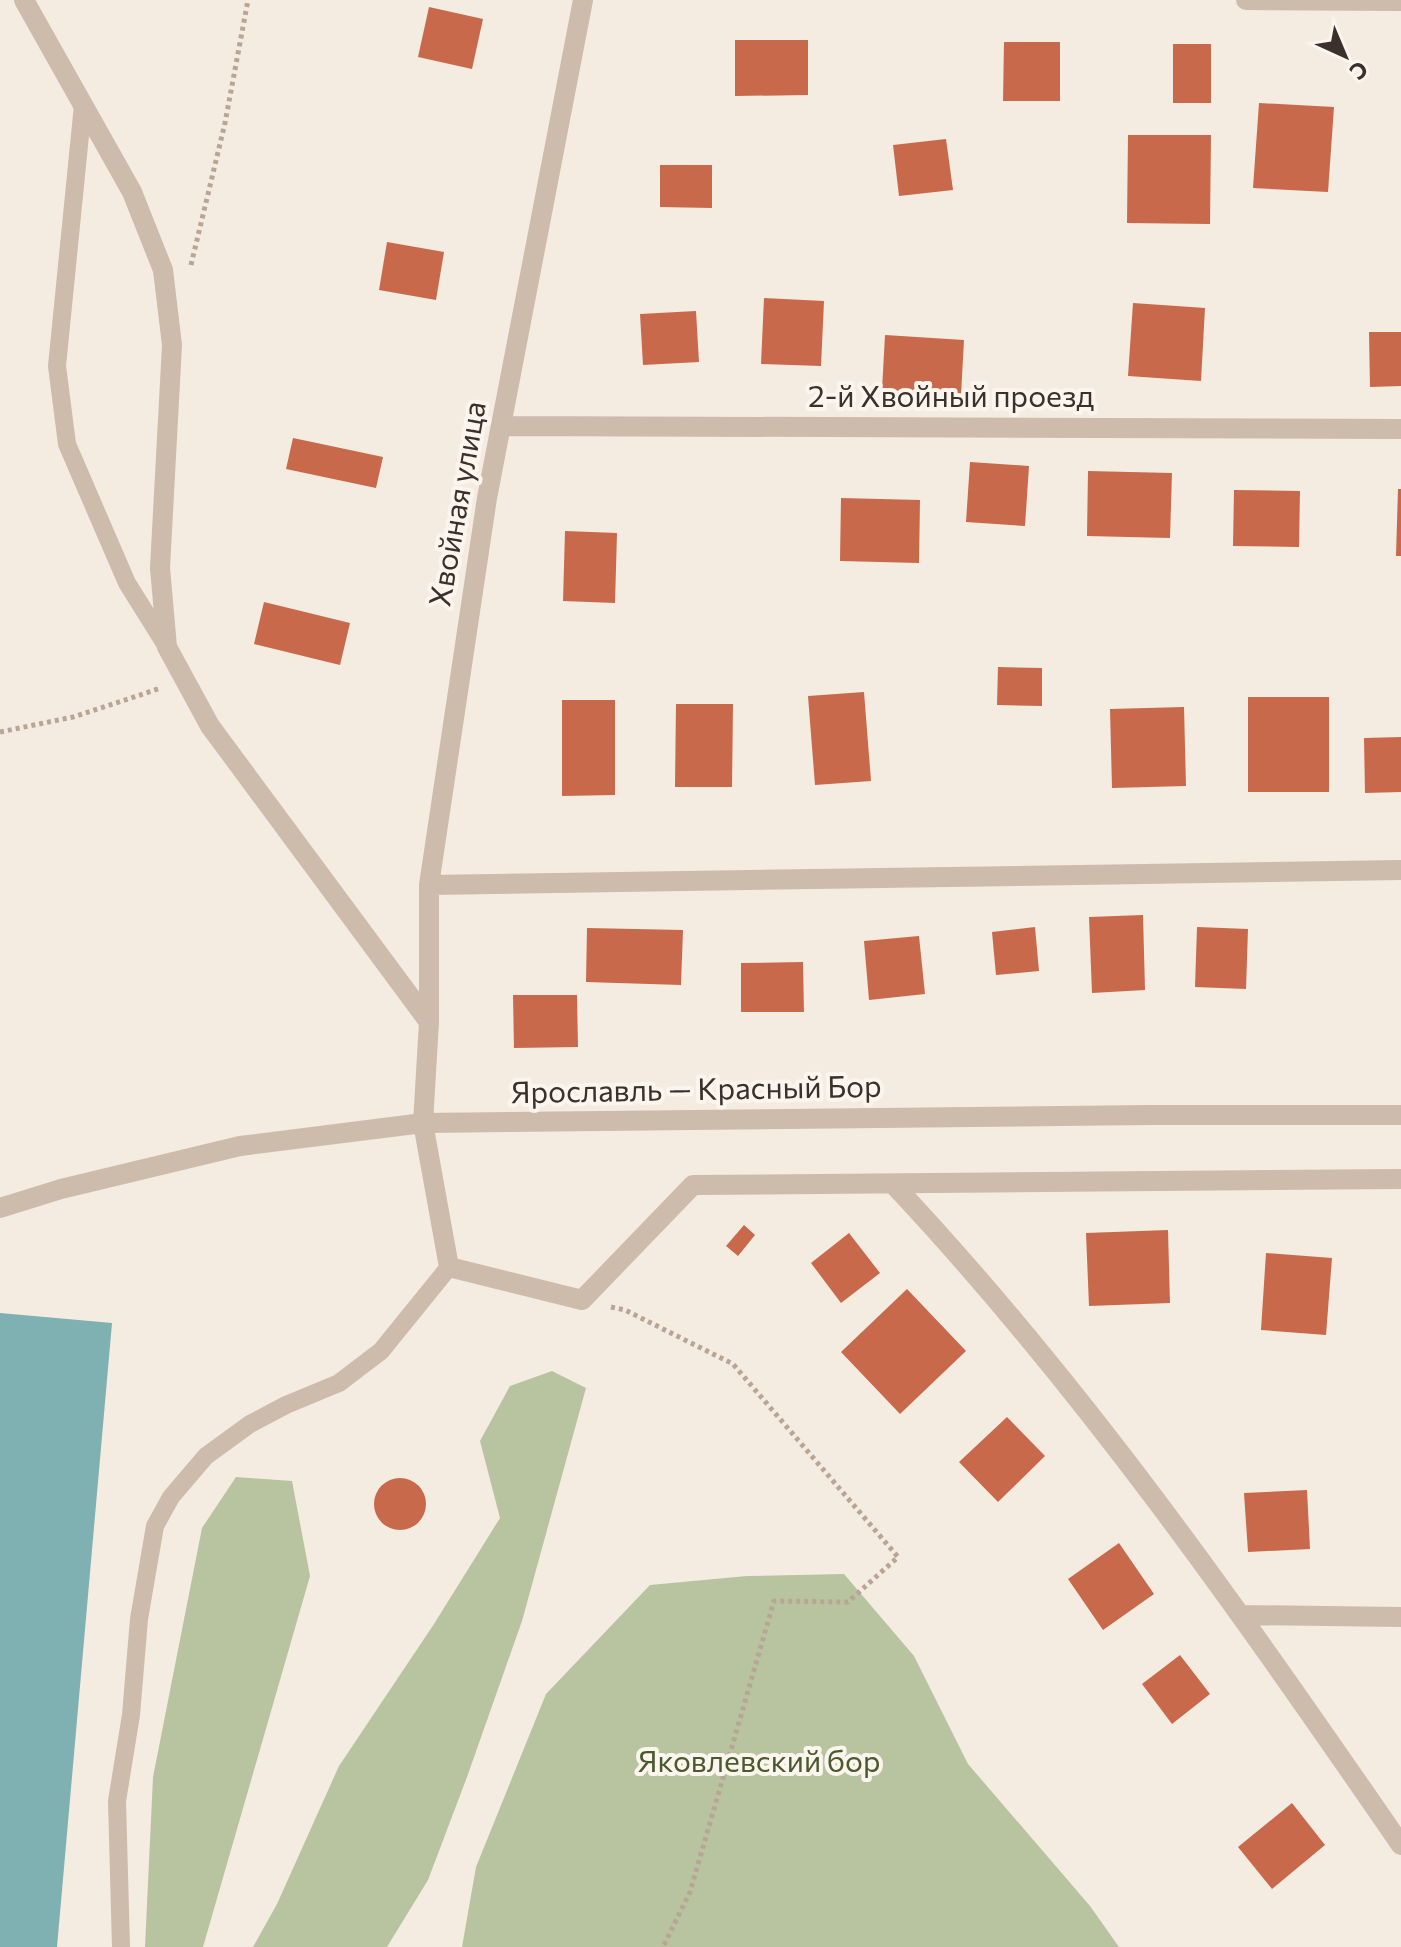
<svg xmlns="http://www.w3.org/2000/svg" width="1401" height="1947" viewBox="0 0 1401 1947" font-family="Commissioner,sans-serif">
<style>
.green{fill:#b8c4a0}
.water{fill:#7fb0b2}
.building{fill:#c8694b}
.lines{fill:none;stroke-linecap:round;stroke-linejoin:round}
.path{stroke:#b9a596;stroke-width:5;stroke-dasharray:4 4;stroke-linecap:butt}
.service{stroke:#cdbbac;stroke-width:18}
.minor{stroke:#cdbbac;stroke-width:20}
.tertiary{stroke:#cdbbac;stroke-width:20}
.labels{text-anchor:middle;stroke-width:8;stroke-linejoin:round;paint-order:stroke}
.street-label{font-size:30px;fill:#3b302b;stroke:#fbf5ee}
.park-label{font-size:30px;fill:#4a5a2e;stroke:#fbf5ee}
</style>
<rect width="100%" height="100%" fill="#f4ebe1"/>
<!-- green -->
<path class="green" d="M552,1371L586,1388L522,1621L467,1777L428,1880L387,1947H253L277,1904L339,1766L434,1624L500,1518L480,1441L510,1386Z
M236,1477L292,1481L310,1576L203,1947H145L153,1777L202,1528Z
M844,1574L914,1656L968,1764L1090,1906L1119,1947H462L476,1867L546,1694L650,1585L747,1576Z"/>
<!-- water -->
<path class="water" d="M0,1313L112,1323L57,1947H0Z"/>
<!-- building -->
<path class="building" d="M429,7L483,19L472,69L418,57Z
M735,40H808V95L735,96Z
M1004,42H1060V101H1003Z
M1173,44H1211V103H1173Z
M1259,103L1334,107L1328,192L1253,188Z
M1128,135H1211L1210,224L1127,223Z
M946,139L953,190L899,196L893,145Z
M660,165H712V208L660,207Z
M387,242L444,252L436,300L379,290Z
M764,298L824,301L821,366L761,364Z
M1133,303L1205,308L1201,381L1128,376Z
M696,311L699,362L643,365L640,314Z
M1369,332H1401V386L1370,387Z
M885,335L964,340L961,395L882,390Z
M293,438L383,457L376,488L286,469Z
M970,462L1029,466L1025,526L966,522Z
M1088,471L1172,473L1170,538L1087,536Z
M1398,489H1401V556H1396Z
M1234,490L1300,491L1299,547L1233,546Z
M841,498L920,500L919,563L840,561Z
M565,531L617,533L615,603L563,601Z
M264,602L350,623L340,665L254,644Z
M998,667L1042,668V706L997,705Z
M864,692L871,781L815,785L808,696Z
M1248,697H1329V792H1248Z
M562,700H615V795L562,796Z
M676,704H733L732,787H675Z
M1184,707L1186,786L1112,788L1110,709Z
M1401,737V792L1365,793L1364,738Z
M1143,915L1145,990L1092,993L1089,917Z
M1035,927L1039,971L996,975L992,932Z
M1197,927L1248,929L1246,989L1195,987Z
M587,928L683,930L681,985L586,982Z
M919,936L925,994L869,1000L864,941Z
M803,962L804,1012H741V963Z
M513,995H577L578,1047L514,1048Z
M744,1225L755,1235L738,1256L726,1246Z
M1168,1230L1170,1303L1089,1306L1086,1233Z
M849,1233L880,1273L841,1303L811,1263Z
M1266,1253L1332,1258L1326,1335L1261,1330Z
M907,1289L966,1351L900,1414L841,1352Z
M1007,1417L1045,1456L998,1502L959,1462Z
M374 1504a26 26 0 1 1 52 0a26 26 0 1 1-52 0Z
M1307,1490L1310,1549L1248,1552L1244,1493Z
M1119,1543L1154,1594L1103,1630L1068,1579Z
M1180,1655L1210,1694L1172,1724L1142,1684Z
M1292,1803L1325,1845L1272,1889L1238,1847Z"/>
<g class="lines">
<!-- path -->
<path class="path" d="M191,265L225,123L248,0
M0,732L73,717L161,688
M611,1307L625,1310L733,1364L898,1557L848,1602L774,1601L690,1892L663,1947"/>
<!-- service -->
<path class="service" d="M83,105L57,366L67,444L127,583L167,647
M121,1947L117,1801L131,1715L139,1619L155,1526L171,1497L206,1456L250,1424L286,1405L339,1383L381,1351L449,1267"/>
<!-- minor -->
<path class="minor" d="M1246,0L1401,1
M501,426L1401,429
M429,885L1401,870
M429,1022V885L487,498L583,0
M423,1123L449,1267L582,1300L693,1185L1401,1179
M893,1184C1084,1387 1243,1616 1401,1845
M1242,1615L1401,1617"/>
<!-- tertiary -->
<path class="tertiary" d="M24,0L132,192L163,270L172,345L160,568L167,647L210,726L429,1022L423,1123
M0,1208L61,1189L240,1146L423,1123L1150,1115H1401"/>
</g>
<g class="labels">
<!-- street labels -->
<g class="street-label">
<text x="951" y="407">2-й Хвойный проезд</text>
<text transform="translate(458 504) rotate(-80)" y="10">Хвойная улица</text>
<text transform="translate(696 1090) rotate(-1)" y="10">Ярославль — Красный Бор</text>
</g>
<!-- park labels -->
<g class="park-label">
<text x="759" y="1772">Яковлевский бор</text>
</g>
</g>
<!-- north arrow -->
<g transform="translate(1345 56) rotate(136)" stroke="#fbf5ee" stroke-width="6" paint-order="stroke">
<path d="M0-6L14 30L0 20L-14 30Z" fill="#3b302b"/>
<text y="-12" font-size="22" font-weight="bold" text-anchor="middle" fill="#3b302b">С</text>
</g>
</svg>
